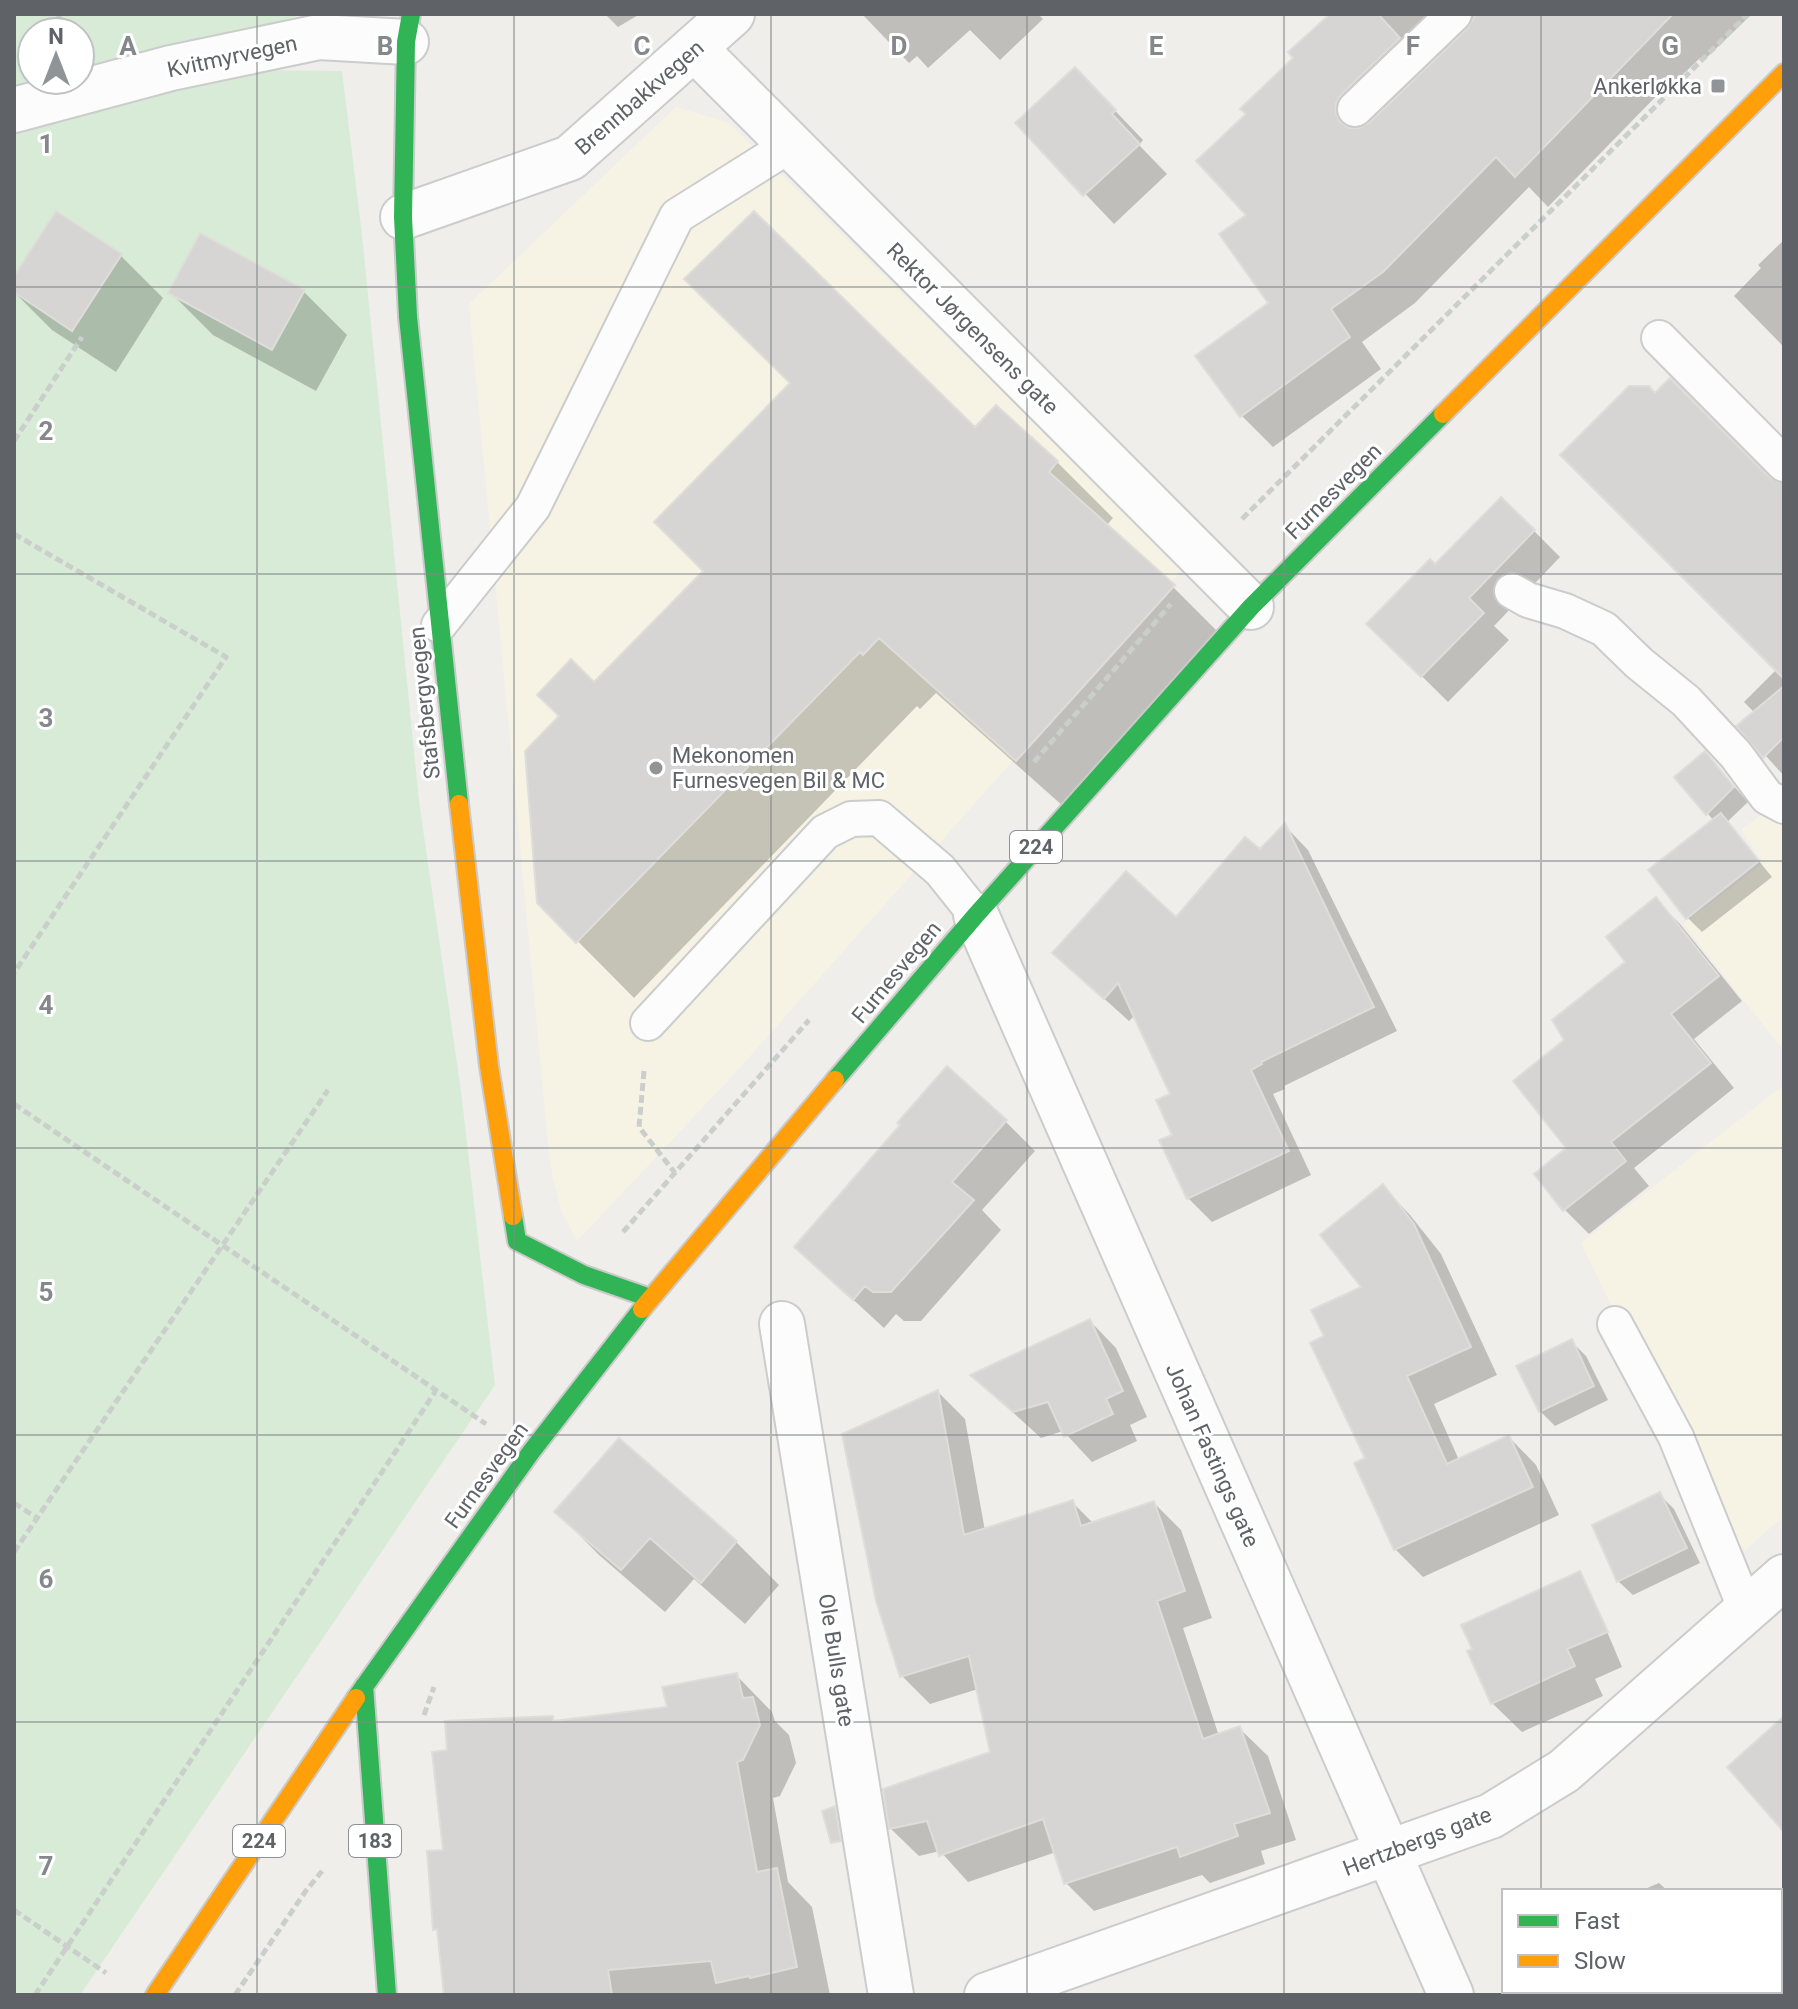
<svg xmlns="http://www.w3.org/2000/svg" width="1798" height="2009" viewBox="0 0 1798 2009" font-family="Roboto,sans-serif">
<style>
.commercial{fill:#f7f3e4}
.green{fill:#d8ebd6;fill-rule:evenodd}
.shadow{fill:#0003}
.building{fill:#d6d5d3;stroke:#deddd9;stroke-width:2}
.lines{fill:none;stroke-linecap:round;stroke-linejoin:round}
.lane-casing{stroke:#cbcccc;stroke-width:38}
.street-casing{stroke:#cbcccc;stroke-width:48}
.fast-casing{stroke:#cacacb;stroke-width:22}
.slow-casing{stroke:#cacacb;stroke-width:22}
.path{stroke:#cacfcc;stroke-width:5;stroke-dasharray:8 4;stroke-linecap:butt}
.lane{stroke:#fdfcfc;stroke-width:34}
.street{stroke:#fdfcfc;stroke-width:44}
.fast{stroke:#30b455;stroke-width:18}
.slow{stroke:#ff9f0a;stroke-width:18}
.grid{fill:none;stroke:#84888a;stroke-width:2;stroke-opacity:0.55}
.poi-dot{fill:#919496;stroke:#fff;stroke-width:3}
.labels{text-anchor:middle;stroke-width:6;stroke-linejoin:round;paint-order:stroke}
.shield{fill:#fff;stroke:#8f9295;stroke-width:2}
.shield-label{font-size:20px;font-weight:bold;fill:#5f6368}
.street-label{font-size:22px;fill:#5f6368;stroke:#fff}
.poi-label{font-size:22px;fill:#5f6368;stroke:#fff;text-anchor:end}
.grid-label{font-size:26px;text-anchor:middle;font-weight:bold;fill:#84888a;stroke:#fff;stroke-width:6;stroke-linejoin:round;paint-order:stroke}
</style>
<rect width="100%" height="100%" fill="#efeeea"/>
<!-- commercial -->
<path class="commercial" d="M676,107L729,123L1183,569L734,1074L577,1241L561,1210L550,1164L469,304Z
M1784,798V1051L1683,924L1764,863L1741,830Z
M1784,1085V1516L1735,1559L1581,1243Z"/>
<!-- green -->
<path class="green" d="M14,14H303L14,101ZM32,32H80V80H32Z
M252,70L342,71L362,235L419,801L461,1091L495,1385L80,1995H14V129Z"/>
<!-- shadow -->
<path class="shadow" d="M605,14H640L618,27Z
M862,14H1038L1043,19L1000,60L970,30L928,68L917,56L909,63Z
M1333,14L1750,16L1703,61L1700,58L1673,84L1671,81L1548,207L1529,187L1415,303L1362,342L1381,369L1273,447L1241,415L1271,304L1249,114Z
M1104,99L1143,140L1139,145L1167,174L1114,224L1018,123Z
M201,236L304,292L347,335L316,391L213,335L170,292Z
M1784,240V347L1734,296L1761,268L1758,265Z
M120,255L163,298L116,372L52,330L14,292V280Z
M996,408L1057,462L1113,518L1106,526L1173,587L1229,643L1073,815L936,693L920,709L917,706L634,998L539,902L594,684L975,430Z
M1769,480L1784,485V776L1739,726L1755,713L1744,702L1777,669Z
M1534,531L1560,557L1494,626L1509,640L1448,702L1369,624L1435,567Z
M1705,754L1748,802L1727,822L1772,877L1702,932L1688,918L1714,821L1677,777Z
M1285,826L1308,850L1397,1031L1284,1086L1285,1089L1273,1094L1311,1175L1212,1222L1188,1198L1174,1136L1172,1095L1135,1015L1129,1021L1079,976L1176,919L1260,852Z
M1656,900L1680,924L1742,1001L1694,1039L1734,1088L1634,1168L1649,1186L1589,1234L1565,1210L1537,1175L1569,1148L1567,1041L1628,962Z
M1005,1121L1035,1151L982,1210L1001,1230L921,1321H904L896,1314L884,1328L796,1247Z
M1383,1187L1410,1215L1441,1254L1497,1375L1434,1404L1459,1460L1509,1437L1536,1465L1559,1515L1423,1577L1395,1549L1326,1337L1364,1288Z
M1090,1321L1116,1348L1147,1417L1130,1425L1137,1441L1092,1462L1063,1431L1041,1438L973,1376Z
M1572,1342L1586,1356L1608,1400L1555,1426L1540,1411Z
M938,1392L965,1419L985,1531L1072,1502L1094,1524L1154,1503L1181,1530L1212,1618L1183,1628L1219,1736L1240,1729L1268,1756L1296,1840L1261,1851L1265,1864L1210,1883L1202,1875L1094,1911L1066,1883L1056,1852L968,1882L940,1851L919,1856L891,1829L885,1791L993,1753L978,1689L930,1704L902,1676Z
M1660,1495L1674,1509L1700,1563L1633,1595L1618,1581Z
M557,1512L736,1542L779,1585L745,1624L694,1579L665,1612L599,1555Z
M1568,1579L1597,1608L1622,1667L1595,1679L1603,1696L1522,1732L1492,1703Z
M736,1675L772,1712L775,1721L789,1735L796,1763L780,1796L773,1798L788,1882L812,1907L830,1995H446L439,1933L435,1929L445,1852L552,1718L557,1723L669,1709Z
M1659,1883L1668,1891H1640Z
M1784,1962V1995H1611L1609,1991H1780V1964Z"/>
<!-- building -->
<path class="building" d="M1330,14H1378L1400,38L1341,95L1336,103V113L1340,122L1349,128H1359L1369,123L1468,28L1476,14H1673L1515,177L1496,157L1383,272L1331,309L1350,337L1240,417L1195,356L1268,303L1219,234L1246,215L1196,161L1246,114L1240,109L1293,58L1288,52Z
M1075,67L1116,110L1112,114L1140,144L1083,196L1015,123Z
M56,211L122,254L72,331L14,292V276Z
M754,211L975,427L996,405L1058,461L1049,472L1175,585L1016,761L879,638L863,655L860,652L576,943L537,903L525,751L559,716L537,695L571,659L594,682L703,571L654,522L790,383L684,279Z
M200,233L305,290L272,350L168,293Z
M1670,378L1770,478L1784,483V679L1560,455L1629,386H1649L1655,393Z
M1501,497L1535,530L1469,598L1484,613L1421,677L1366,624L1430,559L1435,564Z
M1784,686V737L1763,758L1736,726Z
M1705,751L1734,787L1706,815L1674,777Z
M1721,813L1759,861L1686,919L1648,870Z
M1285,823L1374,1007L1261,1062L1262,1064L1251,1070L1289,1151L1187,1199L1159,1140L1172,1135L1156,1100L1170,1094L1118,983L1104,999L1052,953L1126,871L1176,917L1245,837L1260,849Z
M1656,897L1719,976L1671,1014L1711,1063L1611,1142L1626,1161L1563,1211L1534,1174L1566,1148L1513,1081L1564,1040L1552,1020L1625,962L1606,937Z
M947,1066L1007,1120L952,1182L974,1200L891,1292H873L865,1286L853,1300L794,1247L900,1125L897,1123Z
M1383,1184L1414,1224L1471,1347L1407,1376L1447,1464L1509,1435L1533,1487L1394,1550L1354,1463L1365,1458L1310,1343L1324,1336L1311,1310L1361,1287L1320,1235Z
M1090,1319L1123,1391L1106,1399L1113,1414L1064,1437L1048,1402L1013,1412L970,1375Z
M1572,1339L1594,1386L1539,1412L1516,1366Z
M938,1390L964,1535L1073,1500L1081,1526L1154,1501L1185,1591L1157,1601L1203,1739L1240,1726L1270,1813L1234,1824L1238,1836L1180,1857L1177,1847L1064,1884L1043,1819L939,1856L927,1821L889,1829L883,1789L990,1752L969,1656L900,1677L876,1601L842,1434Z
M619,1438L737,1541L701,1583L650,1538L621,1570L554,1512Z
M1660,1492L1687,1548L1617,1582L1592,1525Z
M1580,1571L1608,1632L1567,1649L1575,1666L1491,1704L1467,1651L1472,1649L1461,1625Z
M737,1673L743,1698L753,1697L760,1725L743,1760L737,1762L757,1872L777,1868L797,1967L750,1978L749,1976L716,1983L711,1961L608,1970L612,1995H444L437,1929L433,1930L427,1851L443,1850L432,1752L447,1750L445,1721L553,1716V1721L667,1707L662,1687Z
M1784,1716V1832L1727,1767Z
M835,1806L841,1841L831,1843L822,1811Z"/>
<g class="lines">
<!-- lane casing -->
<g class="lane-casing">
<path id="lane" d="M1355,109L1454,14
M1659,338L1784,464
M1512,591L1528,600L1565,611L1604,629L1639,663L1686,701L1736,755L1767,797L1784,806
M439,625L533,507L677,216L790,145
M648,1023L825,832L851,819L879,818L940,870L976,915
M1615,1324L1676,1437L1746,1610"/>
</g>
<!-- street casing -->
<g class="street-casing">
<path id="street" d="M695,49L1251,607
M14,110L171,68L319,37L406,42
M403,217L570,158L732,14
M976,915L1451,1995
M782,1324L891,1995
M987,1995L1491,1816L1564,1771L1784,1577"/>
</g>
<!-- fast casing -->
<g class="fast-casing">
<path id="fast" d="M411,14L406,42L403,217L408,317L459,804
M835,1080L976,915L1251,607L1443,414
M513,1216L517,1241L584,1275L650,1298
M364,1686L387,1995
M356,1698L531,1452L642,1309"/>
</g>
<!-- slow casing -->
<g class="slow-casing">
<path id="slow" d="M1443,414L1784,73
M459,804L489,1066L513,1216
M642,1309L835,1080
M155,1995L356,1698"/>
</g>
<!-- path -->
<path class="path" d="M58,14L65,32
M14,441L82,337
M1242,519L1748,14
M14,534L226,657L14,973
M1034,762L1171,604
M644,1071L639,1127L675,1173
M14,1104L486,1424
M623,1232L809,1020
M14,1503L37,1518
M14,1552L328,1090
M424,1715L434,1687
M14,1910L106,1973
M35,1995L435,1392
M235,1995L305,1892L322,1871"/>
<!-- lane -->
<use href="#lane" class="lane"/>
<!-- street -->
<use href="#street" class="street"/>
<!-- fast -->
<use href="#fast" class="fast"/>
<!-- slow -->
<use href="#slow" class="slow"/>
</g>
<!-- grid -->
<path class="grid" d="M257,14V1995M514,14V1995M771,14V1995M1027,14V1995M1284,14V1995M1541,14V1891M14,287H1784M14,574H1784M14,861H1784M14,1148H1784M14,1435H1784M14,1722H1784M1541,1991V1995"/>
<!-- markers -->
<g class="poi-dot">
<rect x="1710" y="78" width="16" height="16" rx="4"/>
<circle cx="656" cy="768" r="8"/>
</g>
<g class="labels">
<!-- shield labels -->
<g class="shield">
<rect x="1010" y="831" width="52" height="32" rx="6"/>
<rect x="233" y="1825" width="52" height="32" rx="6"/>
<rect x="349" y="1825" width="52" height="32" rx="6"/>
</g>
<g class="shield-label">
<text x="1036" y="854">224</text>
<text x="259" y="1848">224</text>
<text x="375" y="1848">183</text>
</g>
<!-- street labels -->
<g class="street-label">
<text transform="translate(232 56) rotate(-12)" y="8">Kvitmyrvegen</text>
<text transform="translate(639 97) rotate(-41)" y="8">Brennbakkvegen</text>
<text transform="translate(973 328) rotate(45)" y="8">Rektor Jørgensens gate</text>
<text transform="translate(1333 491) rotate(-45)" y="8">Furnesvegen</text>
<text transform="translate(424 703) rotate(-96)" y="8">Stafsbergvegen</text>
<text transform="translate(896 972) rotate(-50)" y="8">Furnesvegen</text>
<text transform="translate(1213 1455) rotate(66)" y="8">Johan Fastings gate</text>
<text transform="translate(486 1475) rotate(-54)" y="8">Furnesvegen</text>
<text transform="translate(837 1660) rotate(81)" y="8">Ole Bulls gate</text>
<text transform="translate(1417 1841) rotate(-21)" y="8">Hertzbergs gate</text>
</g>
<!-- poi labels -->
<g class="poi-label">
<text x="1702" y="94">Ankerløkka</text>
<text x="672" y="763" text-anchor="start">Mekonomen<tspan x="672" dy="25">Furnesvegen Bil &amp; MC</tspan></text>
</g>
</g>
<g class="grid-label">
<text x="128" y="55">A</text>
<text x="385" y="55">B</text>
<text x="642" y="55">C</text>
<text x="899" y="55">D</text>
<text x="1156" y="55">E</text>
<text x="1413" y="55">F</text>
<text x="1670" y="55">G</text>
<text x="46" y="153">1</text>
<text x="46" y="440">2</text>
<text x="46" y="727">3</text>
<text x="46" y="1014">4</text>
<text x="46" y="1301">5</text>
<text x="46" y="1588">6</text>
<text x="46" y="1875">7</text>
</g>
<!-- border -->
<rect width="1798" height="2009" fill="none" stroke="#5f6368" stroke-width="32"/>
<!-- legend -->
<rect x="1502" y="1889" width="280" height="104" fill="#ffffff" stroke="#bfc1c3" stroke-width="2"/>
<rect x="1518" y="1915" width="40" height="12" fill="#30b455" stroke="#bfc1c3" stroke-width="2"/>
<text x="1574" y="1929" font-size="24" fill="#5f6368">Fast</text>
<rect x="1518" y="1955" width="40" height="12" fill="#ff9f0a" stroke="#bfc1c3" stroke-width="2"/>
<text x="1574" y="1969" font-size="24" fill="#5f6368">Slow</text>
<!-- north arrow -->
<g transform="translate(56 56)"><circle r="38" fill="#ffffff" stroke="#bfc1c3" stroke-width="2"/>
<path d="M0-6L14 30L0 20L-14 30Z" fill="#919496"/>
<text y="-12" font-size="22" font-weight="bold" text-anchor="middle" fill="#5f6368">N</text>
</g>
</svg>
